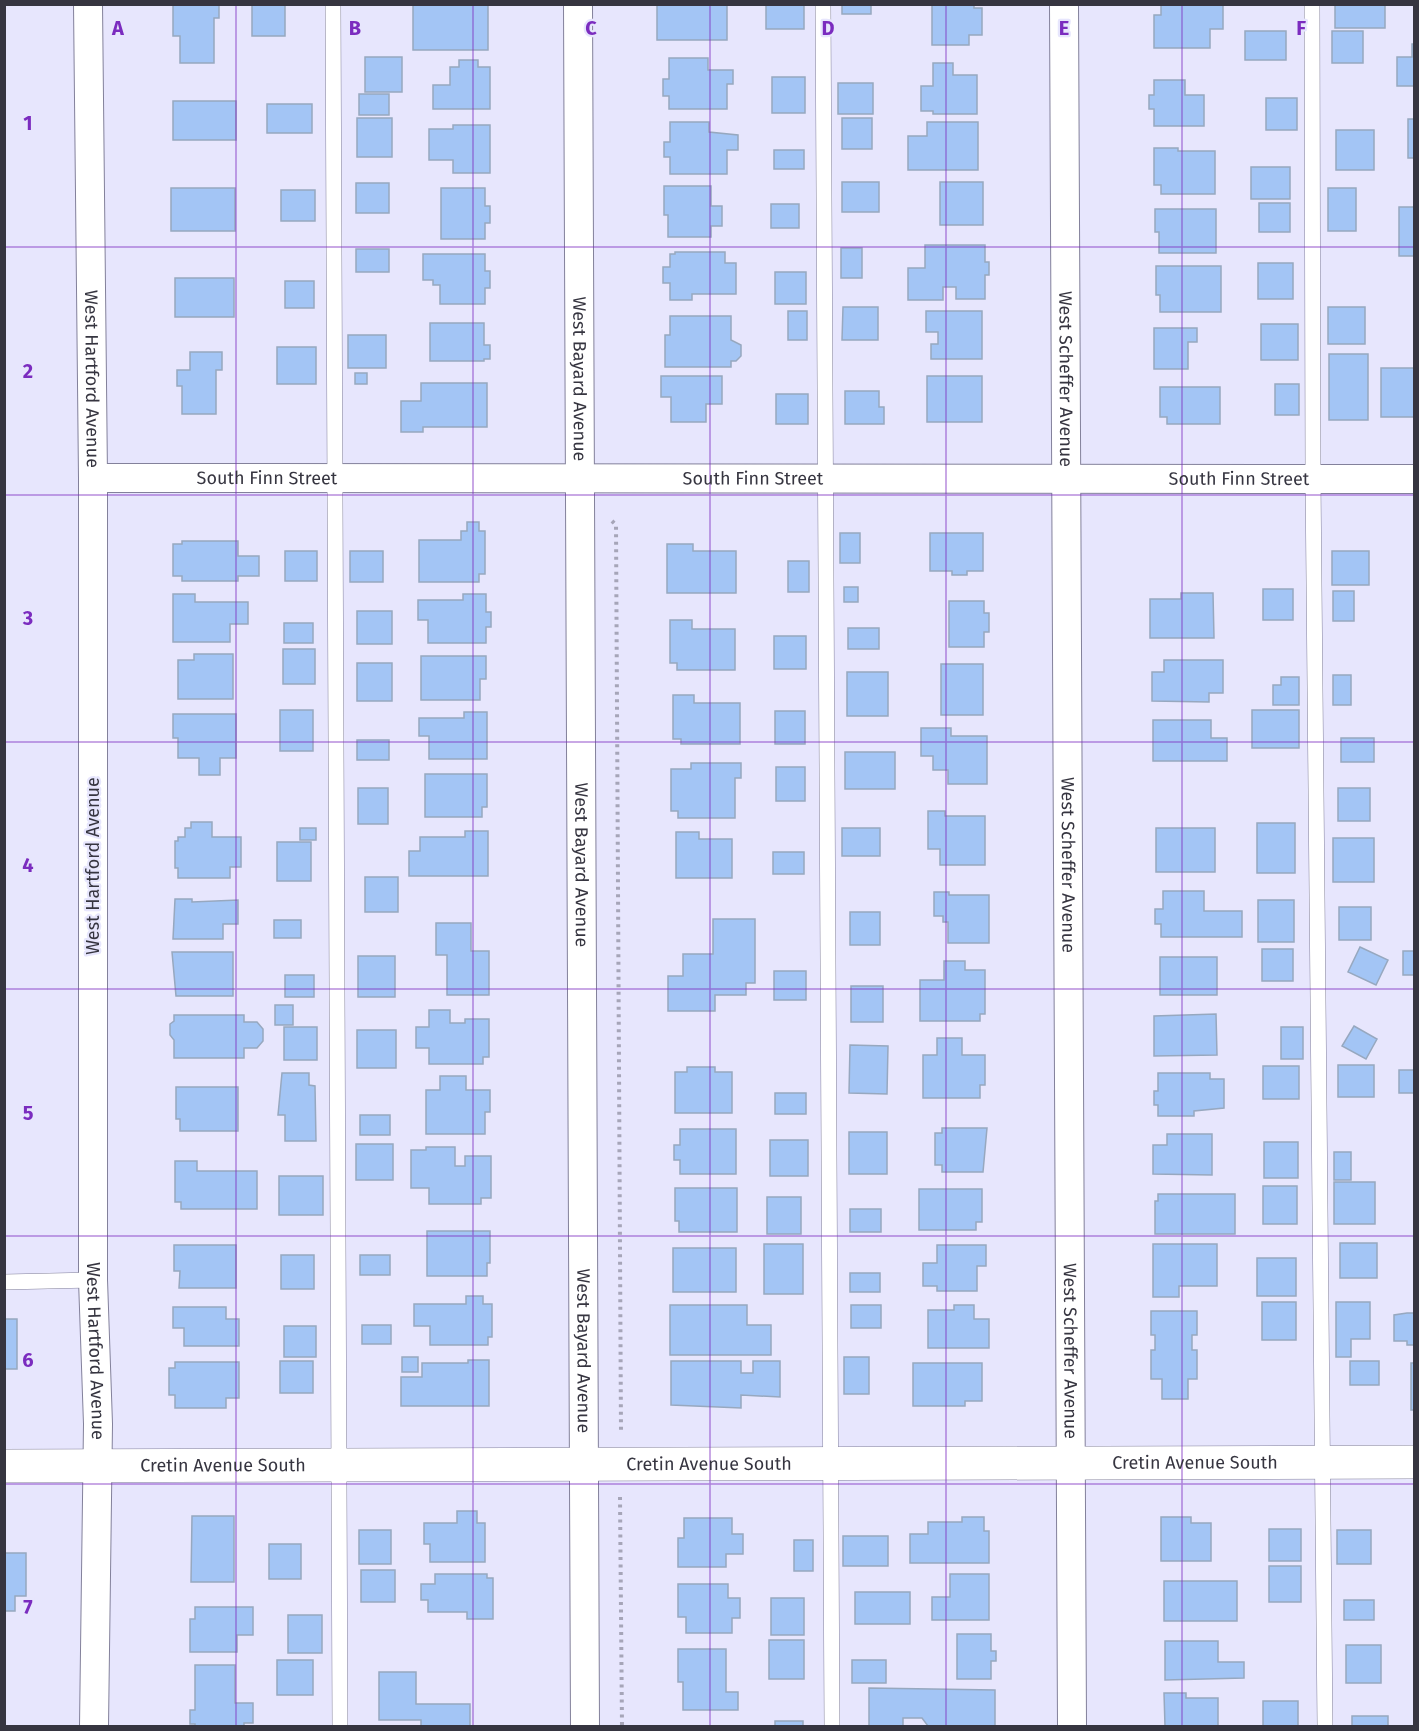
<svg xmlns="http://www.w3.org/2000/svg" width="1419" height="1731" viewBox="0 0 1419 1731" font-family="'Fira Sans',sans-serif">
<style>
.building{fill:#a3c5f5;stroke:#97a8bf;stroke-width:1.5}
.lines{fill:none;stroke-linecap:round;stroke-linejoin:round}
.lane-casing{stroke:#83819b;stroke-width:16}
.street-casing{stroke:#83819b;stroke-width:30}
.secondary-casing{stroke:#83819b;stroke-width:34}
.path{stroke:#a6a5b8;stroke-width:4;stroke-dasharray:3 4.5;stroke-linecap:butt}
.lane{stroke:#fff;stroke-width:15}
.street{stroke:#fff;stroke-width:28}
.secondary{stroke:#fff;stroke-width:33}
.grid{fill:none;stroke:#7b2cbf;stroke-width:1.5;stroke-opacity:0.55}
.labels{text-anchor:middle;stroke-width:4.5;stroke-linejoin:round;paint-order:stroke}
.street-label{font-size:18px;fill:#363540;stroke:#e7e6fd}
.grid-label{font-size:20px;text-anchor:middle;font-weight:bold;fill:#7b2cbf;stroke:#e7e6fd;stroke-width:4.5;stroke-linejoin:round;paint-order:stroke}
</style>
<rect width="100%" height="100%" fill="#e7e6fd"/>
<!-- building -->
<path class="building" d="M173,4H219V18H214V63H180V36H173Z
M252,4H285V36H252Z
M657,4H727V40H657Z
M766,4H804V29H766Z
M842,4H871V14H842Z
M932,4H974V8H982V35H969V45H932Z
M1161,4H1223V29H1210V48H1154V15H1161Z
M413,5H488V50H413Z
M1335,5H1385V28H1335Z
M1245,31H1286V60H1245Z
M1332,31H1363V63H1332Z
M1412,44H1414V86H1397V57H1412Z
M365,57H402V92H365Z
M669,58H708V70H733V84H727V109H669V96H663V79H669Z
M459,60H478V67H490V109H433V85H450V67H459Z
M933,63H953V75H977V114H933V111H921V86H933Z
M772,77H805V113H772Z
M1154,80H1185V95H1204V126H1154V109H1149V95H1154Z
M838,83H873V114H838Z
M359,94H389V115H359Z
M1266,98H1297V130H1266Z
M173,101H236V140H173Z
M267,104H312V133H267Z
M357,118H392V157H357Z
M842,118H872V149H842Z
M1408,119H1414V158H1408Z
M670,122H709V132L738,135V150H727V174H670V157H664V142H670Z
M927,122H978V170H908V136H927Z
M453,125H490V173H453V160H429V129H453Z
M1336,130H1374V170H1336Z
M1154,148H1178V151H1215V194H1161V185H1154Z
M774,150H804V169H774Z
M1251,167H1290V199H1251Z
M842,182H879V212H842Z
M940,182H983V225H940Z
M356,183H389V213H356Z
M664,186H711V206H722V226H711V237H668V215H664Z
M171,188H235V231H171Z
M441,188H485V206H490V223H485V239H441Z
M1328,188H1356V231H1328Z
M281,190H315V221H281Z
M1259,203H1290V232H1259Z
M771,204H799V228H771Z
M1399,207H1414V256H1399Z
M1155,209H1216V253H1159V232H1155Z
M925,245H985V262H989V275H985V299H956V287H943V300H908V268H925Z
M841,248H862V278H841Z
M356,249H389V272H356Z
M675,252H725V263H736V294H692V300H670V283H663V267H670V254H675Z
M423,254H485V271H490V288H485V304H440V285H433V280H423Z
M1258,263H1293V299H1258Z
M1156,266H1221V312H1160V295H1156Z
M775,272H806V304H775Z
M175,278H234V317H175Z
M285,281H314V308H285Z
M843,307H878V340H842Z
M1328,307H1365V344H1328Z
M788,311H807V340H788Z
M926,311H982V359H931V344H938V332H926Z
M670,316H731V340L741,345V356L736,361H731V367H665V335H670Z
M430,323H484V345H490V359H484V361H430Z
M1261,324H1298V360H1261Z
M1154,328H1197V342H1188V369H1154Z
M348,335H386V368H348Z
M277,347H316V384H277Z
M190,352H222V370H216V414H182V386H177V370H190Z
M1329,354H1368V420H1329Z
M1381,368H1414V417H1381Z
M355,373H367V384H355Z
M661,376H722V404H706V422H671V397H661Z
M927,376H982V422H927Z
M421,383H487V427H423V432H401V401H421Z
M1275,384H1299V415H1275Z
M1160,387H1220V424H1167V417H1160Z
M845,391H879V407H884V424H845Z
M776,394H808V424H776Z
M467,522H479V531H485V574H479V582H419V540H461V531H467Z
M840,533H860V563H840Z
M930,533H983V571H967V575H952V571H930Z
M182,541H238V556H259V576H238V581H182V576H173V544H182Z
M667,544H693V551H736V593H667Z
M285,551H317V581H285Z
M350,551H383V582H350Z
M1332,551H1369V585H1332Z
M788,561H809V592H788Z
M844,587H858V602H844Z
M1263,589H1293V620H1263Z
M1333,591H1354V621H1333Z
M1181,593H1213L1214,638H1150V599H1181Z
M173,594H195V602H248V624H230V642H173Z
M463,594H486V612H491V627H486V643H428V620H418V600H463Z
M949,601H984V613H989V632H984V647H949Z
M357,611H392V644H357Z
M670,620H692V629H735V670H677V663H670Z
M284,623H313V643H284Z
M848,628H879V649H848Z
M774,636H806V669H774Z
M283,649H315V684H283Z
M194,654H233V699H178V660H194Z
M421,656H486V679H480V700H421Z
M1164,660H1223V693H1209V702L1152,701V672H1164Z
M357,663H392V701H357Z
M941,664H983V715H941Z
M847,672H888V716H847Z
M1333,675H1351V705H1333Z
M1281,677H1299V705H1273V685H1281Z
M673,695H694V703H740V744H681V739H673Z
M280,710H313V751H280Z
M1252,710H1299V748H1252Z
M775,711H805V744H775Z
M464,712H487V759H429V736H419V718H464Z
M173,714H236V758H220V775H199V758H178V738H173Z
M1153,720H1211V738H1227V761H1153Z
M921,728H951V736H987V784H948V770H933V756H921Z
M1341,738H1374V762H1341Z
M357,740H389V760H357Z
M845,752H895V789H845Z
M691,763H741V778H735V818H678V811H671V769H691Z
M776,767H805V801H776Z
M425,774H487V807H482V817H425Z
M358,788H388V824H358Z
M1338,788H1370V821H1338Z
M928,811H945V816H985V865H940V849H928Z
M191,822H212V837H241V867H230V878H178V868H175V841H178V837H185V828H191Z
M1257,823H1295V873H1257Z
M300,828H316V840H300Z
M842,828H880V856H842Z
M1156,828H1215V872H1156Z
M465,831H488V876H409V851H420V837H465Z
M676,832H699V839H732V878H676Z
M1333,838H1374V882H1333Z
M277,842H311V881H277Z
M773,852H804V874H773Z
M365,877H398V912H365Z
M1163,891H1204V911H1242V937H1161V924H1155V909H1163Z
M934,892H949V895H989V943H948V922H943V916H934Z
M175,899H192V902L238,900V924H223V939H173Z
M1258,900H1294V942H1258Z
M1339,907H1371V940H1339Z
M850,912H880V945H850Z
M713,919H755V983H746V995H715V1011H668V976H683V954H713Z
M274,920H301V938H274Z
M436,923H471V951H489V995H447V955H436Z
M1360,947L1388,960L1376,985L1348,972Z
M1262,949H1293V981H1262Z
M1403,951H1414V975H1403Z
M172,952H233V996H176Z
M358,956H395V997H358Z
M1160,957H1217V995H1160Z
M944,961H965V970H985V1014H980V1021H920V980H944Z
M774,971H806V1000H774Z
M285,975H314V997H285Z
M851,986H883V1022H851Z
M275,1005H293V1025H275Z
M429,1010H450V1023H465V1019H489V1057H483V1064H429V1048H416V1027H429Z
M1216,1014L1217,1055L1154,1056V1016Z
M174,1015H244V1022H257L263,1029V1041L257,1048H244V1058H174V1040L170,1035V1024L174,1021Z
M1354,1026L1377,1039L1366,1059L1342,1046Z
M284,1027H317V1060H284Z
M1281,1027H1303V1059H1281Z
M357,1030H396V1068H357Z
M937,1038H962V1055H985V1085H980V1098H923V1055H937Z
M850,1045L888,1046L887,1094L849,1093Z
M1338,1065H1374V1097H1338Z
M1263,1066H1299V1099H1263Z
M687,1067H715V1072H732V1113H675V1072H687Z
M1399,1070H1414V1093H1399Z
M282,1073H309V1085L315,1086L316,1141H285V1115H278Z
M1158,1073H1210V1079H1224V1108L1194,1111V1116H1158V1105H1154V1091H1158Z
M440,1076H466V1090H490V1112H485V1134H426V1090H440Z
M176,1087H238V1131H180V1119H176Z
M775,1093H806V1114H775Z
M360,1115H390V1135H360Z
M942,1128H987L983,1172H942V1165H935V1133H942Z
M680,1129H736V1174H680V1160H674V1145H680Z
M849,1132H887V1174H849Z
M1167,1134H1212V1175L1153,1174V1145H1167Z
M770,1140H808V1176H770Z
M1264,1142H1298V1178H1264Z
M356,1144H393V1180H356Z
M426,1147H455V1166H465V1156H491V1198H481V1204H429V1188H411V1150H426Z
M1334,1152H1351V1180H1334Z
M175,1161H197V1171H257V1209H181V1202H175Z
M279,1176H323V1215H279Z
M1334,1182H1375V1224H1334Z
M1263,1186H1297V1224H1263Z
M675,1188H737V1232H679V1221H675Z
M919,1189H982V1222H976V1230H919Z
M1158,1194H1235V1234H1155V1201H1158Z
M767,1197H801V1234H767Z
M850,1209H881V1232H850Z
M427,1231H490V1263H487V1276H427Z
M1340,1243H1377V1278H1340Z
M764,1244H803V1294H764Z
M1153,1244H1217V1286H1179V1297H1153Z
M174,1245H236V1288H179L180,1271H174Z
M937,1245H986V1266H977V1291H937V1286H923V1263H937Z
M673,1248H736V1292H673Z
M281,1255H314V1289H281Z
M360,1255H390V1275H360Z
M1257,1258H1296V1296H1257Z
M850,1273H880V1292H850Z
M466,1296H483V1304H492V1337H488V1345H430V1326H414V1304H466Z
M1262,1302H1296V1340H1262Z
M1336,1302H1370V1339H1351V1357H1336Z
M670,1305H747V1325H771V1355H670Z
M851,1305H881V1328H851Z
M954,1305H974V1319H989V1348H928V1310H954Z
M173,1307H226V1319H239V1346H184V1328H173Z
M1151,1311H1197V1335H1192V1350H1197V1379H1188V1399H1162V1379H1151V1350H1155V1335H1151Z
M1407,1313H1414V1345H1407V1341H1394V1315Z
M4,1319H17V1369H4Z
M362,1325H391V1344H362Z
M284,1326H316V1357H284Z
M402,1357H418V1372H402Z
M844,1357H869V1394H844Z
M468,1360H489V1406H401V1377H422V1363H468Z
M280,1361H313V1393H280Z
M671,1361H741V1373H753V1361H780V1397L741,1395V1408L671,1405Z
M1350,1361H1379V1385H1350Z
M175,1362H239V1398H226V1408H175V1395H169V1368H175Z
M913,1363H982V1401H965V1406H913Z
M1411,1363H1414V1410H1411Z
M457,1511H477V1523H485V1562H430V1544H424V1523H457Z
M192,1516H234V1582H191Z
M962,1517H984V1531H989V1563H910V1534H928V1522H962Z
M1161,1517H1191V1523H1211V1561H1161Z
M684,1518H732V1534H743V1554H726V1567H678V1538H684Z
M1269,1529H1301V1561H1269Z
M359,1530H391V1564H359Z
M1337,1530H1371V1564H1337Z
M843,1536H888V1566H843Z
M794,1540H813V1571H794Z
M269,1544H301V1579H269Z
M4,1553H26V1596H15V1611H4Z
M1269,1566H1301V1602H1269Z
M361,1570H395V1602H361Z
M435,1574H487V1578H493V1619H467V1612H428V1600H421V1584H435Z
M950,1574H989V1620H932V1597H950Z
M1164,1581H1237V1621H1164Z
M678,1584H728V1598H740V1618H732V1633H686V1617H678Z
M855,1592H910V1624H855Z
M771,1598H804V1635H771Z
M1344,1600H1374V1620H1344Z
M195,1607H253V1635H237V1652H190V1619H195Z
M288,1615H322V1653H288Z
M957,1634H991V1651H996V1661H991V1679H957Z
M769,1640H804V1679H769Z
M1165,1641H1218V1662H1244V1678L1165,1680Z
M1346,1645H1381V1683H1346Z
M678,1649H726V1692H738V1710H683V1682H678Z
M277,1660H313V1695H277Z
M852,1660H886V1683H852Z
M195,1665H235V1703H253V1723H244V1726H195V1724H190V1710H195Z
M379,1672H416V1704H470V1726H421V1720H379Z
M869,1688L995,1690V1726H928L922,1718H903V1726H869Z
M1164,1693H1186V1698H1218V1726H1165Z
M1263,1701H1298V1726H1263Z
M1352,1716H1388V1726H1352Z
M775,1721H803V1726H775Z"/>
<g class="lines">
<!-- lane casing -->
<g class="lane-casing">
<path id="lane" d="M333,4L340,1726
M823,4L832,1726
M1312,4L1313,479L1325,1726
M4,1282L93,1280"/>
</g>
<!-- street casing -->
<g class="street-casing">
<g id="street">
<path id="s1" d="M88,4L93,478V1280L98,1424L94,1726"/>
<path id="s2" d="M578,4L585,1726"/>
<path id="s3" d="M1064,4L1072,1726"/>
<path id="s4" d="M93,478L1414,479"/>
</g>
</g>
<!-- secondary casing -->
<g class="secondary-casing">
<g id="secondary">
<path id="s5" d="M4,1466L1414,1462"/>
</g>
</g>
<!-- path -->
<path class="path" d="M612,521L616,525L621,1432
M620,1497L622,1726"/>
<!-- lane -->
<use href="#lane" class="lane"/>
<!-- street -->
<use href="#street" class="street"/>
<!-- secondary -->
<use href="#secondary" class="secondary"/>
</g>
<!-- grid -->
<path class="grid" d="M236,4V1726M473,4V1726M710,4V1726M946,4V1726M1182,4V1726M4,247H1414M4,495H1414M4,742H1414M4,989H1414M4,1236H1414M4,1484H1414"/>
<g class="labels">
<!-- street labels -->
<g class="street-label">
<text dy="6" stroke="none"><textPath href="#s1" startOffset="375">West Hartford Avenue</textPath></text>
<text dy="6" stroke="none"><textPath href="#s2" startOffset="375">West Bayard Avenue</textPath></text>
<text dy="6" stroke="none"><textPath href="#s3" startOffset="375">West Scheffer Avenue</textPath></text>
<text dy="6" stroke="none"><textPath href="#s4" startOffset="174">South Finn Street</textPath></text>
<text dy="6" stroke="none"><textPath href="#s4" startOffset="660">South Finn Street</textPath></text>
<text dy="6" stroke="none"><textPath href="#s4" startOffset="1146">South Finn Street</textPath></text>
<text dy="6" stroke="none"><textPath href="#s2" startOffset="861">West Bayard Avenue</textPath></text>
<text dy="6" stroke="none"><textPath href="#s3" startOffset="861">West Scheffer Avenue</textPath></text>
<text transform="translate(93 866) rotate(-90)" y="6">West Hartford Avenue</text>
<text dy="6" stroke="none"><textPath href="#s2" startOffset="1347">West Bayard Avenue</textPath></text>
<text dy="6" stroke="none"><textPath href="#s3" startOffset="1347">West Scheffer Avenue</textPath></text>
<text dy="6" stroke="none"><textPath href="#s1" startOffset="1347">West Hartford Avenue</textPath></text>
<text dy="6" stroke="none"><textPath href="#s5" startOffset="1191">Cretin Avenue South</textPath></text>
<text dy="6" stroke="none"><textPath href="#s5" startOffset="705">Cretin Avenue South</textPath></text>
<text dy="6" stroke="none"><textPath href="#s5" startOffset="219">Cretin Avenue South</textPath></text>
</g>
</g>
<g class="grid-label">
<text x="118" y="35">A</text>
<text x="355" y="35">B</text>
<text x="591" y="35">C</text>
<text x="828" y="35">D</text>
<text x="1064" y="35">E</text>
<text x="1301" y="35">F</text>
<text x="28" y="130">1</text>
<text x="28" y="378">2</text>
<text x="28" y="625">3</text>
<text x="28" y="872">4</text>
<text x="28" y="1120">5</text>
<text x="28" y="1367">6</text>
<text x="28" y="1614">7</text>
</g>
<!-- border -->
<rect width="1419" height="1731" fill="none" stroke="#363540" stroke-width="12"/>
</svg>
